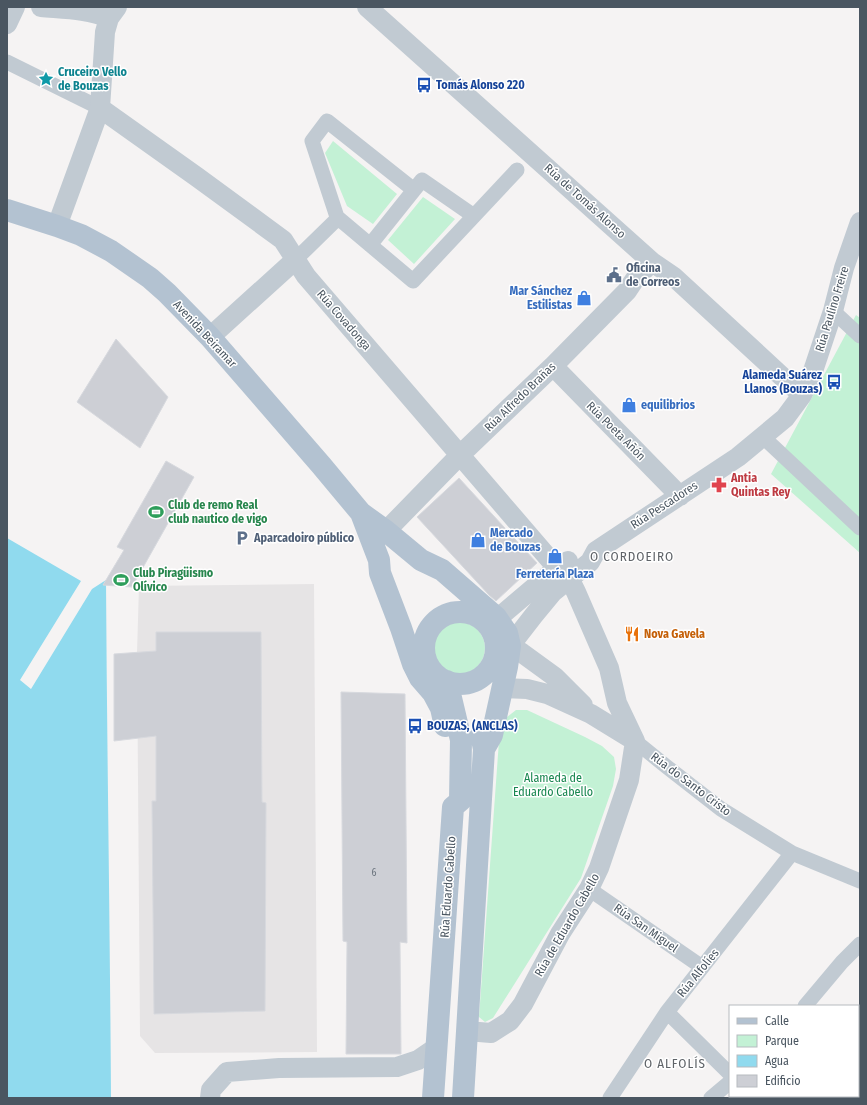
<svg xmlns="http://www.w3.org/2000/svg" width="867" height="1105" viewBox="0 0 867 1105" font-family="'Fira Sans Condensed',sans-serif">
<style>
.education{fill:#e6e4e5}
.green{fill:#c3f1d5}
.water{fill:#90daee}
.building{fill:#cdcfd5;stroke:#d7d9de}
.lines{fill:none;stroke-linecap:round;stroke-linejoin:round}
.pedestrian{stroke:#c1cad2;stroke-width:15}
.minor{stroke:#c1cad2;stroke-width:20}
.primary{stroke:#b3c2d1;stroke-width:22}
.labels{text-anchor:middle;stroke-width:3;stroke-linejoin:round;paint-order:stroke}
.number-label{font-size:10px;fill:#6b747e}
.culture-label{font-size:12px;font-weight:bold;fill:#0d838f;stroke:#fff;text-anchor:start}
.transit-label{font-size:12px;font-weight:bold;fill:#164399;stroke:#fff;text-anchor:start}
.street-label{font-size:12px;fill:#4a5661;stroke:#fff}
.service-label{font-size:12px;font-weight:bold;fill:#4e5e75;stroke:#fff;text-anchor:start}
.shop-label{font-size:12px;font-weight:bold;fill:#366cbe;stroke:#fff;text-anchor:start}
.health-label{font-size:12px;font-weight:bold;fill:#be3a42;stroke:#fff;text-anchor:start}
.leisure-label{font-size:12px;font-weight:bold;fill:#27864d;stroke:#fff;text-anchor:start}
.food-label{font-size:12px;font-weight:bold;fill:#c56008;stroke:#fff;text-anchor:start}
.park-label{font-size:12px;fill:#17864f;stroke:#fff}
.neighbourhood-label{font-size:13px;letter-spacing:1px;fill:#5f6368;stroke:#fff}
</style>
<rect width="100%" height="100%" fill="#f5f3f3"/>
<!-- education -->
<path class="education" d="M314,584L317,1052L155,1053L140,1036L137,653L139,586Z"/>
<!-- green -->
<path class="green" d="M333,141L397,194L373,224L347,206L325,153Z
M423,197L455,219L414,264L388,240Z
M856,315L860,318V553L771,474Z
M433 648a26 26 0 1 1 52 0a26 26 0 1 1-52 0Z
M516,710H527L585,737L602,746L614,757L616,769L613,786L581,878L493,1018L485,1022L479,1017L500,727L507,717Z"/>
<!-- water -->
<path class="water" d="M7,538L81,581L20,680L31,689L92,589L106,580C107,753 110,925 111,1098H7Z"/>
<!-- building -->
<path class="building" d="M116,339L168,397L140,448L77,402Z
M166,461L194,477L132,587L103,585L124,550L117,547Z
M459,478L537,563L496,601L489,595L417,517Z
M156,632H261L262,802L266,803L265,1011L154,1014L152,801H156V736L114,741V654L156,651Z
M341,692L405,694L407,943L400,942L401,1054H346L347,942L343,941Z"/>
<g class="lines">
<!-- pedestrian -->
<path class="pedestrian" d="M7,62L100,108
M337,217L413,281L517,170
M370,245L422,180L474,216
M295,260L335,221L337,217L312,141L327,121L414,190
M833,311L860,336
M763,437L860,528
M635,741L667,767L721,809L792,853L860,881
M589,889L702,967
M805,1006L842,962L860,944
M667,1012L730,1074
M750,1096L752,1098
M610,1098L667,1012L792,853
M711,1098L730,1082"/>
<!-- minor -->
<path class="minor" d="M41,7C63,9 88,9 109,18
M367,7L652,262L674,277L802,395
M7,24L15,7
M100,108L197,177L283,240L306,276L557,568
M57,226L100,108L105,32L109,18L117,7
M210,337L295,260
M553,366L680,496
M386,531L460,455L553,366L627,291L635,279L652,262
M481,619L496,617L504,613L557,568L568,561
M495,636L522,653L555,677L583,705
M510,646L534,615L553,592L590,562L596,551L738,457L785,418L802,395L812,374L833,311L844,268L860,222
M502,688L527,689L547,694L591,714L635,741
M467,1031L491,1033L510,1021L523,1004L560,934L589,889L599,868L629,780L635,741L617,703L609,668L576,592L569,578
M210,1098L211,1090L227,1072L279,1068L397,1067L418,1060L437,1047"/>
<!-- primary -->
<path class="primary" d="M7,210L57,226L81,235L111,251L150,278L167,293L210,337L321,465L361,513L386,531L421,560L442,570L496,617L507,633L510,646L507,667L492,735L484,749
M361,513L379,560L380,573L401,628L413,664L420,678L433,693L441,708L445,726
M424 648a36 36 0 1 1 72 0a36 36 0 1 1-72 0Z
M433,1098L453,807L460,801L461,740L447,681
M463,1098L484,749L481,735"/>
</g>
<!-- icons -->
<defs>
<g id="sight-bare" transform="scale(1.2)"><path d="M0-6L1.8-2.2L6-1.7L2.9 1.2L3.7 5.4L0 3.3L-3.7 5.4L-2.9 1.2L-6-1.7L-1.8-2.2Z" fill="#0f9aa8" stroke="#fff" stroke-width="2.5" paint-order="stroke"/></g>
<g id="bus-bare" transform="scale(1.2)"><path d="M-5-6H5V4H4V6H2V4H-2V6H-4V4H-5ZM-3.5-4V0h7V-4ZM-3.5 1.2v1.5H-2V1.2ZM2 1.2v1.5H3.5V1.2Z" fill="#1a4fb4" stroke="#fff" stroke-width="2.5" paint-order="stroke"/></g>
<g id="civic-bare" transform="scale(1.2)"><path d="M-.6-6.5H3V-4.5H.6V-3L4-1V1h2V6H-6V1h2V-1L-.6-3ZM-1.2 2.5V6h2.4V2.5Z" fill="#5c6f8a" stroke="#fff" stroke-width="2.5" paint-order="stroke"/></g>
<g id="shop-bare" transform="scale(1.2)"><path d="M-5-2.5h2.3a2.7 3.5 0 0 1 5.4 0H5L5.5 6h-11ZM-1.5-2.5h3a1.5 2.3 0 0 0-3 0Z" fill="#3f7fe0" stroke="#fff" stroke-width="2.5" paint-order="stroke"/></g>
<g id="pharmacy-bare" transform="scale(1.2)"><path d="M-2-6h4v4h4v4h-4v4h-4v-4h-4v-4h4Z" fill="#e0444e" stroke="#fff" stroke-width="2.5" paint-order="stroke"/></g>
<g id="stadium-bare" transform="scale(1.2)"><path d="M0-5a6.5 5 0 1 0 0 10a6.5 5 0 1 0 0-10ZM-3.5-1.8h7v3.6h-7Z" fill="#2e9e5b" stroke="#fff" stroke-width="2.5" paint-order="stroke"/></g>
<g id="parking-bare" transform="scale(1.2)"><path d="M-3.5-5.5H1a3.5 3.5 0 0 1 0 7H-1V5.5H-3.5ZM-1-3.4V-.6H.8a1.4 1.4 0 0 0 0-2.8Z" fill="#5c6f8a" stroke="#fff" stroke-width="2.5" paint-order="stroke"/></g>
<g id="restaurant-bare" transform="scale(1.2)"><path d="M-5-6h1v4h1v-4h1v4h1v-4h1v5L-1.5 .5V6h-2V.5L-5-1ZM5-6V6H3V1.5H1.5Q1.5-4 5-6Z" fill="#e8710a" stroke="#fff" stroke-width="2.5" paint-order="stroke"/></g>
</defs>
<g fill-rule="evenodd">
<use href="#sight-bare" x="46" y="79"/>
<use href="#bus-bare" x="424" y="85"/>
<use href="#civic-bare" x="614" y="275"/>
<use href="#shop-bare" x="584" y="298"/>
<use href="#bus-bare" x="834" y="382"/>
<use href="#shop-bare" x="629" y="405"/>
<use href="#pharmacy-bare" x="719" y="485"/>
<use href="#stadium-bare" x="156" y="512"/>
<use href="#parking-bare" x="242" y="538"/>
<use href="#shop-bare" x="478" y="540"/>
<use href="#shop-bare" x="555" y="556"/>
<use href="#stadium-bare" x="121" y="580"/>
<use href="#restaurant-bare" x="632" y="634"/>
<use href="#bus-bare" x="415" y="726"/>
</g>
<g class="labels">
<!-- number labels -->
<g class="number-label">
<text x="374" y="876">6</text>
</g>
<!-- culture labels -->
<g class="culture-label">
<text x="58" y="76">Cruceiro Vello<tspan x="58" dy="14">de Bouzas</tspan></text>
</g>
<!-- transit labels -->
<g class="transit-label">
<text x="436" y="89">Tomás Alonso 220</text>
<text x="822" y="379" text-anchor="end">Alameda Suárez<tspan x="822" dy="14">Llanos (Bouzas)</tspan></text>
<text x="427" y="730">BOUZAS, (ANCLAS)</text>
</g>
<!-- street labels -->
<g class="street-label">
<text transform="translate(585 201) rotate(42)" y="4">Rúa de Tomás Alonso</text>
<text transform="translate(832 309) rotate(-73)" y="4">Rúa Paulino Freire</text>
<text transform="translate(344 320) rotate(49)" y="4">Rúa Covadonga</text>
<text transform="translate(205 334) rotate(47)" y="4">Avenida Beiramar</text>
<text transform="translate(520 397) rotate(-44)" y="4">Rúa Alfredo Brañas</text>
<text transform="translate(616 431) rotate(45)" y="4">Rúa Poeta Añón</text>
<text transform="translate(664 505) rotate(-33)" y="4">Rúa Pescadores</text>
<text transform="translate(691 784) rotate(37)" y="4">Rúa do Santo Cristo</text>
<text transform="translate(448 887) rotate(-86)" y="4">Rúa Eduardo Cabello</text>
<text transform="translate(567 925) rotate(-60)" y="4">Rúa de Eduardo Cabello</text>
<text transform="translate(646 928) rotate(35)" y="4">Rúa San Miguel</text>
<text transform="translate(698 973) rotate(-51)" y="4">Rúa Alfolíes</text>
</g>
<!-- service labels -->
<g class="service-label">
<text x="626" y="272">Oficina<tspan x="626" dy="14">de Correos</tspan></text>
<text x="254" y="542">Aparcadoiro público</text>
</g>
<!-- shop labels -->
<g class="shop-label">
<text x="572" y="295" text-anchor="end">Mar Sánchez<tspan x="572" dy="14">Estilistas</tspan></text>
<text x="641" y="409">equilibrios</text>
<text x="490" y="537">Mercado<tspan x="490" dy="14">de Bouzas</tspan></text>
<text x="555" y="578" text-anchor="middle">Ferretería Plaza</text>
</g>
<!-- health labels -->
<g class="health-label">
<text x="731" y="482">Antia<tspan x="731" dy="14">Quintas Rey</tspan></text>
</g>
<!-- leisure labels -->
<g class="leisure-label">
<text x="168" y="509">Club de remo Real<tspan x="168" dy="14">club nautico de vigo</tspan></text>
<text x="133" y="577">Club Piragüismo<tspan x="133" dy="14">Olívico</tspan></text>
</g>
<!-- food labels -->
<g class="food-label">
<text x="644" y="638">Nova Gavela</text>
</g>
<!-- park labels -->
<g class="park-label">
<text x="553" y="782">Alameda de<tspan x="553" dy="14">Eduardo Cabello</tspan></text>
</g>
<!-- neighbourhood labels -->
<g class="neighbourhood-label">
<text x="632" y="561">O CORDOEIRO</text>
<text x="675" y="1068">O ALFOLÍS</text>
</g>
</g>
<!-- border -->
<rect width="867" height="1105" fill="none" stroke="#4a5661" stroke-width="16"/>
<!-- legend -->
<rect x="729" y="1005" width="130" height="92" fill="#ffffff" stroke="#b7bbc0"/>
<rect x="737" y="1018" width="20" height="6" fill="#b3c2d1" stroke="#b7bbc0"/>
<text x="765" y="1025" font-size="12" fill="#4a5661">Calle</text>
<rect x="737" y="1035" width="20" height="12" fill="#c3f1d5" stroke="#b7bbc0"/>
<text x="765" y="1045" font-size="12" fill="#4a5661">Parque</text>
<rect x="737" y="1055" width="20" height="12" fill="#90daee" stroke="#b7bbc0"/>
<text x="765" y="1065" font-size="12" fill="#4a5661">Agua</text>
<rect x="737" y="1075" width="20" height="12" fill="#cdcfd5" stroke="#b7bbc0"/>
<text x="765" y="1085" font-size="12" fill="#4a5661">Edificio</text>
</svg>
